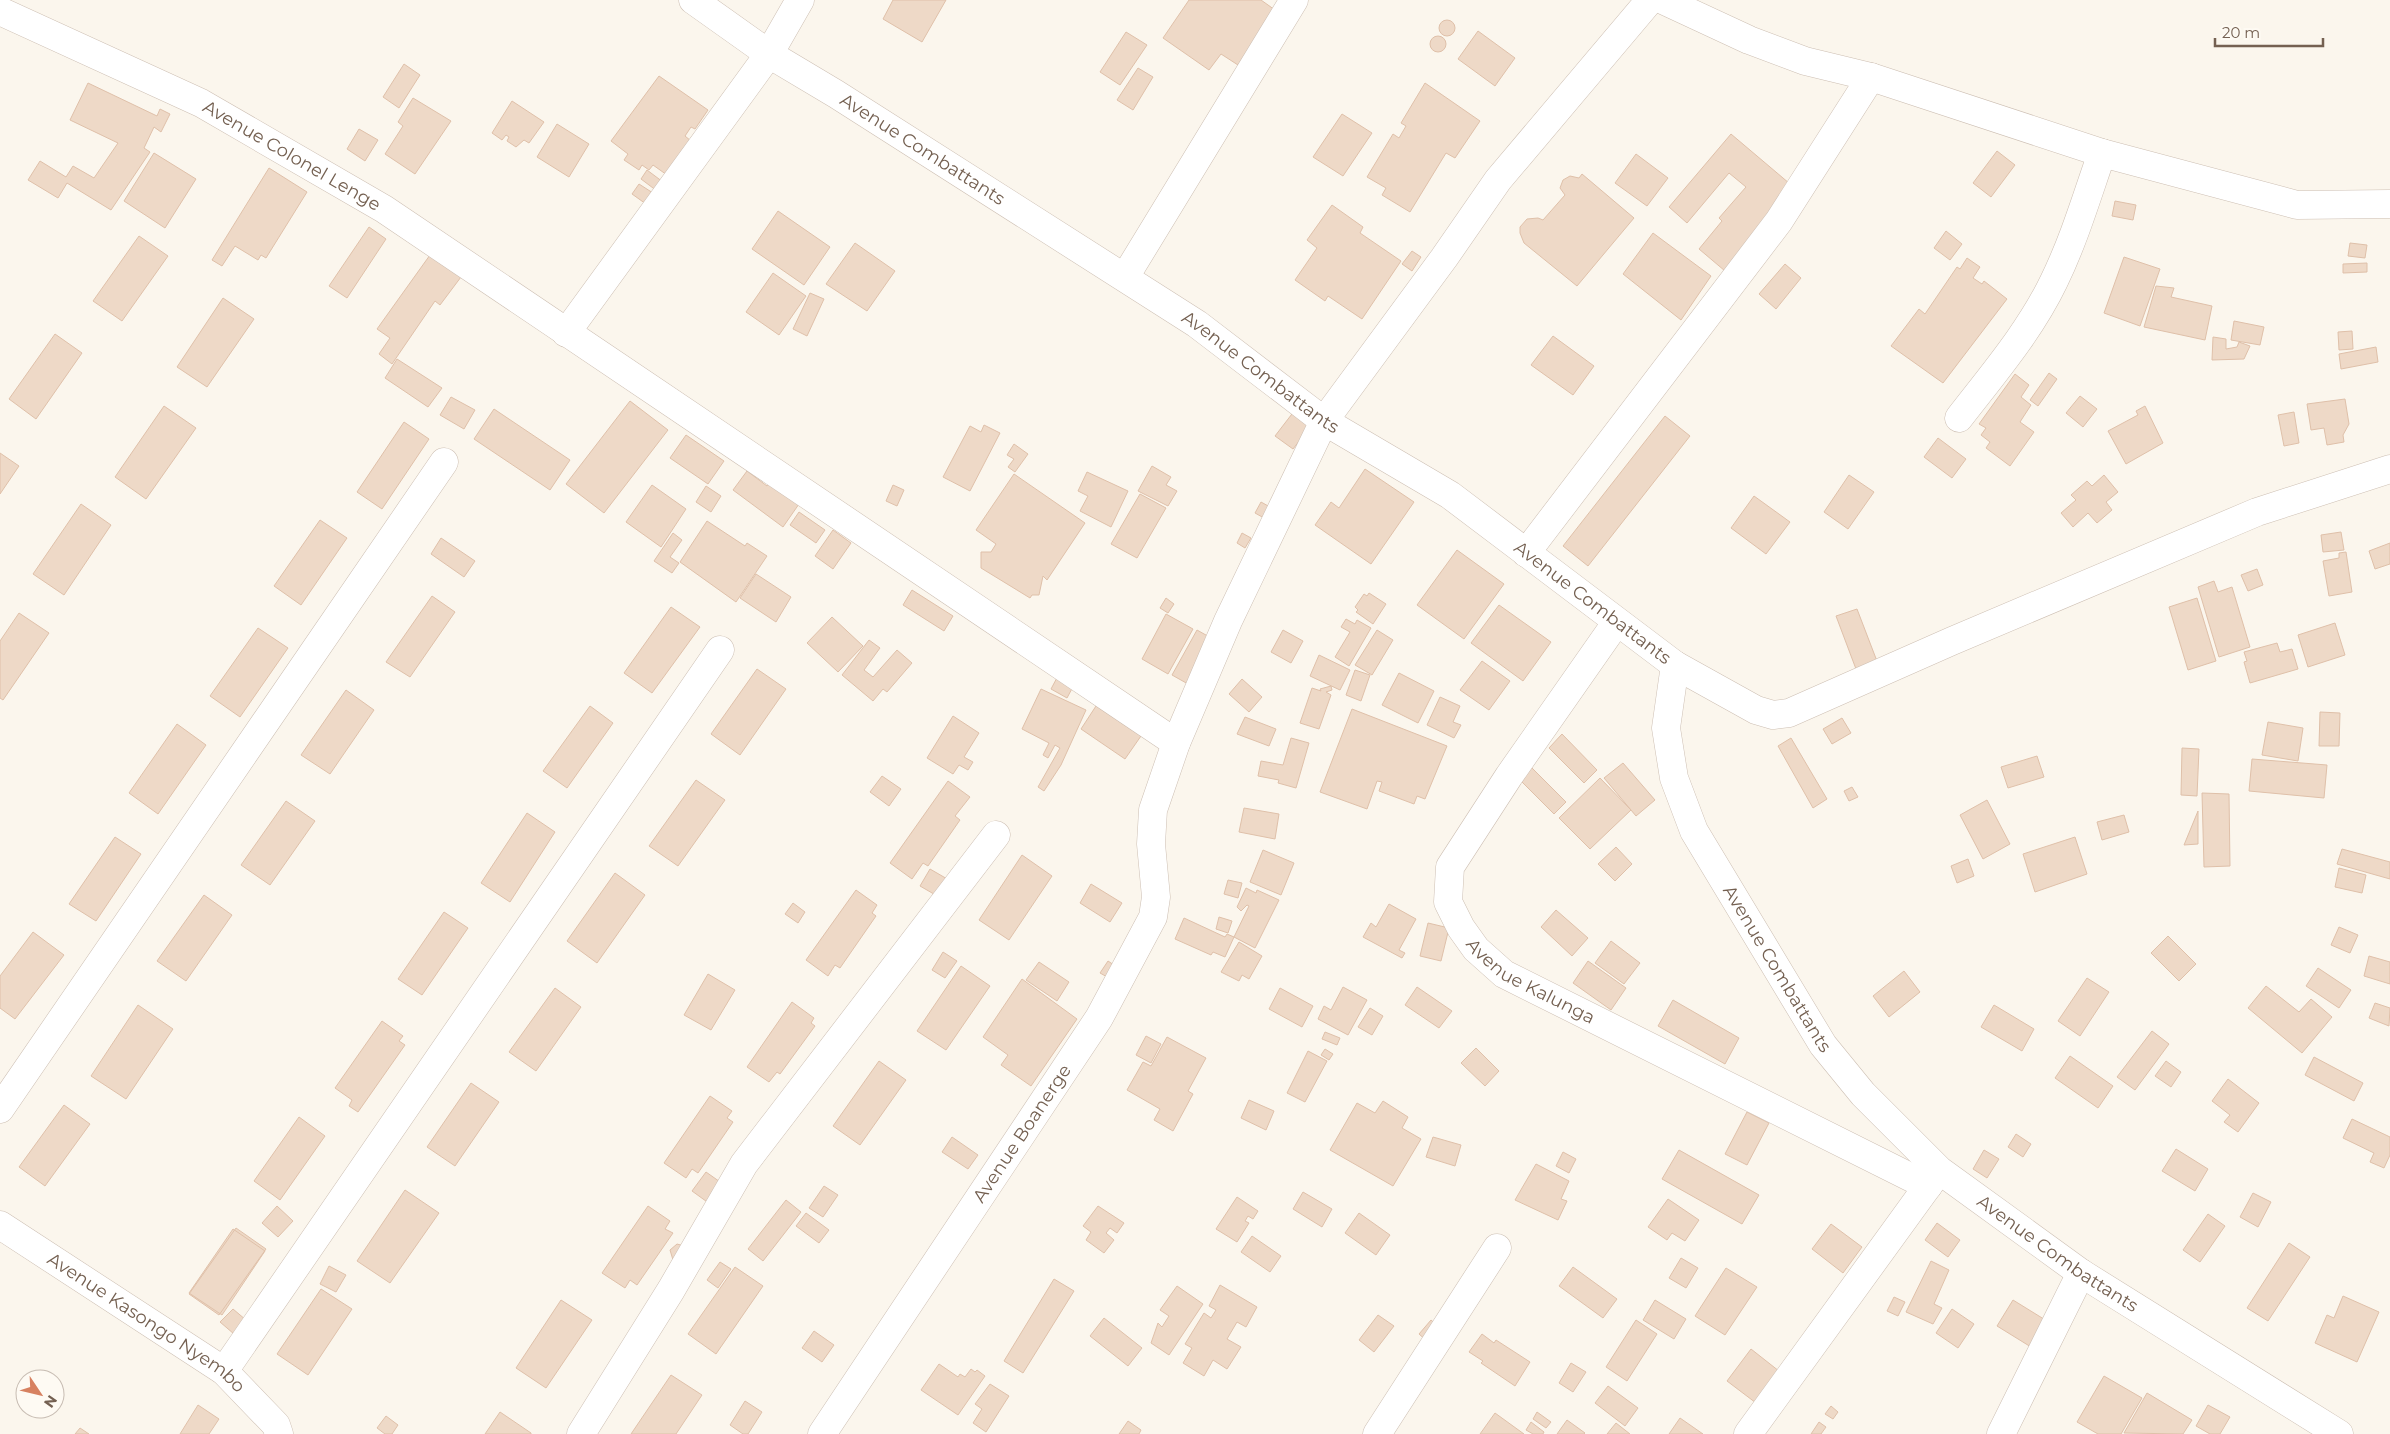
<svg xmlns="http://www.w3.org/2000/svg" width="2390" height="1434" viewBox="0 0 2390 1434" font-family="Montserrat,sans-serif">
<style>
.building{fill:#eed9c7;stroke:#dfc0a9}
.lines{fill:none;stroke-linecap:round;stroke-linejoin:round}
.street-casing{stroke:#cdbfb3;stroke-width:29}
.street{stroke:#fff;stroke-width:28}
.labels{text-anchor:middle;stroke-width:4.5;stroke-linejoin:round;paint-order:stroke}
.street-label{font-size:18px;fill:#746051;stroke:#fefaf3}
</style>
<rect width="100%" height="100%" fill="#fbf6ed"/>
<!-- building -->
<path class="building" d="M893,0H946L922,42L883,19Z
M1189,0H1261L1275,10L1238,65L1221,54L1209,70L1163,38Z
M1439 28a8 8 0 1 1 16 0a8 8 0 1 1-16 0Z
M1478,31L1515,58L1495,86L1458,59Z
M1126,32L1147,45L1120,85L1100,72Z
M1430 44a8 8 0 1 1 16 0a8 8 0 1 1-16 0Z
M404,64L420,75L399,108L383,97Z
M1138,68L1153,77L1133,110L1117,100Z
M659,76L708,110L695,129L691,127L685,136L691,141L667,175L653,165L649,170L642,165L639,170L624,160L628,154L611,141Z
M88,83L157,116L160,109L170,114L161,132L154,127L144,148L150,152L111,210L67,183L58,198L28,180L40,161L66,177L73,166L94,178L118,143L70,120Z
M1425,83L1480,121L1455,158L1446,153L1410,212L1382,195L1386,188L1367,177L1393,134L1399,138L1406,126L1401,123Z
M413,98L451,121L415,174L385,154L403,126L398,122Z
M512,101L544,122L529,143L524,140L516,147L507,141L509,137L506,135L502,140L492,133Z
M1342,114L1372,133L1343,176L1313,157Z
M557,124L589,144L569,177L537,157Z
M359,129L378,140L365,161L347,149Z
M1731,134L1796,189L1725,271L1699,249L1722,221L1719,218L1746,187L1729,173L1687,223L1669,207Z
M1997,151L2015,165L1991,197L1973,183Z
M154,153L196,179L165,228L124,201Z
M1636,154L1668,178L1647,206L1615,183Z
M269,168L307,192L266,258L261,255L258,260L235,246L222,266L212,260Z
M647,170L663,182L657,191L641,179Z
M1582,174L1634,218L1577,286L1524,243L1520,233V227L1527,219L1538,218L1543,220L1565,195L1560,188L1563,180L1570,176L1579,178Z
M639,184L653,193L646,204L632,194Z
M2115,201L2136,205L2133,220L2112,216Z
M1332,205L1363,227L1360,233L1401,261L1362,319L1328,296L1325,301L1295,280L1317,248L1307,240Z
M778,211L830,247L804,285L752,249Z
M369,227L386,239L347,298L329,286Z
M1946,231L1962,244L1950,260L1934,248Z
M1653,233L1711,276L1681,320L1623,274Z
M139,236L168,256L122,321L93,301Z
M855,243L895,271L867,311L826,284Z
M2350,243L2367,245L2365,258L2348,256Z
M1412,251L1421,257L1412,271L1402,264Z
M430,255L461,277L440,305L435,301L392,364L379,354L390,338L377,329Z
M2124,257L2160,269L2140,326L2104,313Z
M1967,258L1980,267L1973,278L1982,284L1984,281L2007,299L1943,383L1891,346L1919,309L1925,314L1957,267L1960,269Z
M2367,263V272L2343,273V264Z
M1785,264L1801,278L1776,309L1759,294Z
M773,273L806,296L779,335L746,312Z
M2156,286L2174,288L2171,297L2212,306L2205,340L2144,327Z
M810,293L824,299L807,336L793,329Z
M223,298L254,319L207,387L177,367Z
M2234,321L2264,327L2260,345L2231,340Z
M2352,331L2353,349L2339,350L2338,332Z
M55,334L82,353L36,419L9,399Z
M1553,336L1594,366L1573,395L1531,365Z
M2213,337L2226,339V349L2237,347L2239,342L2250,346L2244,359L2212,360Z
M2376,347L2378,362L2341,369L2339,354Z
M397,359L442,388L428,407L385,378Z
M2049,373L2057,379L2038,406L2030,400Z
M2015,374L2029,385L2021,397L2031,405L2020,422L2034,432L2010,466L1986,448L1990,442L1981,435L1986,428L1979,424Z
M2080,396L2097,409L2083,427L2066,413Z
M451,397L475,410L464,429L440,415Z
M2345,399L2349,424L2343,435L2344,442L2327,445L2324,428L2311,430L2307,404Z
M630,401L668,430L604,513L566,484Z
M164,406L196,428L146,499L115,477Z
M2145,406L2163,443L2126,464L2108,431L2138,415L2136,411Z
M494,409L570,460L550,490L474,439Z
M1295,410L1313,423L1293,449L1275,436Z
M2294,412L2299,443L2284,446L2278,415Z
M1665,416L1690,436L1588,566L1563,546Z
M404,422L429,439L382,509L357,492Z
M984,425L1000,433L970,491L943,477L970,426L981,432Z
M686,435L724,461L708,484L670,458Z
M1938,438L1966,459L1952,478L1924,457Z
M1014,444L1028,454L1015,472L1008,467L1014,459L1007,455Z
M0,453L19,466L0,494Z
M1152,466L1171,477L1166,485L1177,491L1168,506L1138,491Z
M1365,469L1414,502L1371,564L1315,525L1331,502L1339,508Z
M747,471L767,486L769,482L799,504L783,527L733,490Z
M1087,472L1128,491L1111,527L1080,511L1088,496L1078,491Z
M1014,474L1085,523L1047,580L1043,576L1039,595H1032L1030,598L981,568V552H991L996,544L976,530Z
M1849,475L1874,492L1848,529L1824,512Z
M2104,475L2118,492L2106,502L2112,510L2097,523L2088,513L2073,527L2061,513L2076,500L2071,495L2087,481L2092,486Z
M652,485L686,509L661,547L626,522Z
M893,485L904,490L897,506L886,501Z
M706,486L721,496L711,512L696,502Z
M1140,494L1166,508L1137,558L1111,544Z
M1754,496L1790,522L1766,554L1731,528Z
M1261,502L1270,507L1264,518L1255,513Z
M81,504L111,525L64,595L33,574Z
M799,512L825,530L816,543L790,525Z
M320,520L347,538L301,605L274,586Z
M707,521L745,546L747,543L767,556L736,602L680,562Z
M833,530L851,543L833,569L815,556Z
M2341,532L2344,550L2323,552L2321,535Z
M673,533L682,540L670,557L679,563L672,573L654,561Z
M1242,533L1251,538L1245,548L1237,543Z
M441,538L475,561L464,577L431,554Z
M2390,543V564L2375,569L2369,551Z
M1457,550L1504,584L1464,639L1417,605Z
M2346,552L2352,592L2329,596L2323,561L2339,558V553Z
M2257,569L2263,585L2248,591L2241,575Z
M756,574L791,597L776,622L740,598Z
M2214,581L2218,592L2232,587L2250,647L2219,657L2198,587Z
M912,590L953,616L944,631L903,605Z
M1369,593L1386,604L1373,624L1356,612L1358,610L1355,607L1364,594L1367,596Z
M432,596L455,612L410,677L386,662Z
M1166,598L1174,604L1168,613L1160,608Z
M2197,598L2216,661L2188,670L2169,607Z
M1499,605L1551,642L1523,681L1471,643Z
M671,607L700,627L652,693L624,673Z
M1857,609L1880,669L1859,677L1836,616Z
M19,613L49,633L3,700L0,698V641Z
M1166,614L1193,629L1168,674L1142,659Z
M832,617L863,646L838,672L807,643Z
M1346,619L1355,624L1357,620L1371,628L1349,666L1335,657L1350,632L1341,627Z
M2335,623L2345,655L2308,667L2298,635Z
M258,628L288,648L240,717L210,696Z
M1197,630L1213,639L1188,684L1172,675Z
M1283,630L1303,641L1291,663L1271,652Z
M1377,630L1393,640L1372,675L1355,665Z
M869,640L880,648L864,670L873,677L897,650L912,663L887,692L883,689L873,701L842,675Z
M2277,643L2280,652L2292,649L2298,669L2250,683L2244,662L2247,661L2244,652Z
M1319,655L1350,670L1340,690L1310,676Z
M1482,661L1510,681L1489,710L1460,690Z
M757,669L786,689L740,755L711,734Z
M1355,670L1370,675L1361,701L1346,695Z
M1399,673L1434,691L1418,723L1382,705Z
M1059,674L1075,683L1067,698L1051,689Z
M1242,679L1262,697L1249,712L1229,694Z
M1331,686L1332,690L1326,692L1331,695L1319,729L1300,723L1312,688L1321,691L1320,689Z
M1041,689L1086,710L1061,765L1044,791L1038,787L1060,748L1055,745L1048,758L1043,755L1049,743L1022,729Z
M346,690L374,710L330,774L301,755Z
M1440,697L1460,706L1453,722L1461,725L1454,738L1427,725Z
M590,706L613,723L567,788L543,771Z
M1096,706L1141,736L1125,759L1081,729Z
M1352,709L1447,746L1425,799L1417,796L1414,804L1379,791L1382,782L1377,781L1367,809L1320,792Z
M2320,712L2340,713L2339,746H2319Z
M953,716L979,733L964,757L973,762L968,770L959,765L953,774L927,758Z
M1245,717L1276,729L1269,746L1237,734Z
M1842,718L1851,733L1832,744L1823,729Z
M2268,722L2303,728L2298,761L2262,755Z
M177,724L206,745L158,814L129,793Z
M1562,734L1597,770L1584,783L1549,748Z
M1291,738L1309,743L1296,788L1278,783L1279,780L1258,776L1261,761L1283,765Z
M1791,738L1827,799L1813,808L1778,746Z
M2182,748L2199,749L2197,796L2181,795Z
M2037,756L2044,777L2008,788L2001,767Z
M2252,759L2327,765L2324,798L2249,791Z
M1623,763L1655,800L1636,816L1604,778Z
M1530,766L1566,802L1554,814L1518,778Z
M882,776L901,789L889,806L870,792Z
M1600,778L1631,810L1590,849L1559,818Z
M696,780L725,800L678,866L649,846Z
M948,781L970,797L955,816L960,820L928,866L923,863L912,879L890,863Z
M1852,787L1858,797L1849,801L1844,791Z
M2202,793L2229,794L2230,866L2204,867Z
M1987,800L2010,844L1983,859L1960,815Z
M286,801L315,821L270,885L241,865Z
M1244,808L1279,814L1275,839L1239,832Z
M2198,811V844L2184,845Z
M527,813L555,832L510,902L481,883Z
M2124,815L2129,832L2102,840L2097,822Z
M115,837L141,854L96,921L69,904Z
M2075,837L2087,874L2035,892L2023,854Z
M1616,847L1632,864L1615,881L1598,864Z
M2342,849L2390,862V879L2337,864Z
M1263,850L1294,863L1281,895L1250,882Z
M1022,855L1052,876L1009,940L979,920Z
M1968,859L1974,876L1957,883L1951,866Z
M2339,868L2366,875L2362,893L2335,887Z
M930,869L949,880L939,897L920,886Z
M615,873L645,895L597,963L567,941Z
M1228,880L1242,883L1238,898L1224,894Z
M1091,884L1122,903L1110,922L1080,903Z
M1246,888L1256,893L1257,890L1279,900L1255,948L1234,937L1249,906L1247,905L1241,911L1237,907Z
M856,890L877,905L872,913L876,916L840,968L835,965L828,976L806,960Z
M204,895L232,915L186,981L157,961Z
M793,903L805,912L798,923L785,914Z
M1389,904L1416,919L1399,950L1405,953L1402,958L1363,937L1371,923L1376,927Z
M1556,910L1588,938L1572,956L1541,927Z
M444,912L468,928L422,995L398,979Z
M1219,917L1232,921L1228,933L1216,929Z
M1184,918L1225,937L1227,934L1234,937L1225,957L1213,952L1211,955L1175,939Z
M1428,923L1449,928L1441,961L1420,956Z
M2339,927L2358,935L2350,953L2331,945Z
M33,932L64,955L15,1019L0,1008V976Z
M2168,936L2196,964L2179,981L2151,953Z
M1611,941L1640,963L1624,984L1595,963Z
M1239,942L1262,956L1249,979L1242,975L1239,981L1221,972Z
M943,952L957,961L945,978L932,970Z
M2369,956L2390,962V984L2364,976Z
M1108,961L1117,967L1109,978L1100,973Z
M1588,961L1626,988L1611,1010L1573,983Z
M1039,962L1069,982L1057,1001L1026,980Z
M961,966L990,986L946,1050L917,1031Z
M2318,968L2351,990L2339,1008L2306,986Z
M1904,971L1920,992L1889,1017L1873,996Z
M708,974L735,990L711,1030L684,1015Z
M2087,978L2109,992L2080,1036L2058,1021Z
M1022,979L1077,1019L1031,1086L1001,1065L1008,1055L983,1037Z
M2266,986L2299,1012L2311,999L2332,1017L2302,1053L2248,1008Z
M1343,987L1367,1000L1348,1035L1318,1019L1324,1006L1331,1010Z
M1417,987L1452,1011L1439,1028L1405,1005Z
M555,988L581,1007L536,1071L509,1052Z
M1280,988L1313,1006L1302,1027L1269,1009Z
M1673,1000L1739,1038L1725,1064L1658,1026Z
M792,1002L814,1018L811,1023L815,1026L780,1074L777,1072L769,1082L747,1067Z
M2375,1003L2390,1008L2389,1026L2369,1018Z
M138,1005L173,1029L126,1099L91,1076Z
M1994,1005L2034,1029L2022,1051L1981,1027Z
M1370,1008L1383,1016L1372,1035L1358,1027Z
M382,1021L403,1036L399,1041L405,1045L358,1112L349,1106L352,1100L335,1088Z
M2152,1031L2169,1044L2135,1090L2117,1077Z
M1325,1032L1340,1038L1337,1045L1322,1039Z
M1146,1036L1161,1044L1151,1063L1136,1055Z
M1167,1037L1206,1058L1188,1091L1193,1094L1173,1131L1154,1120L1160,1109L1127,1090L1143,1062L1151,1066Z
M1476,1048L1499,1071L1485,1086L1461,1063Z
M1325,1049L1333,1054L1329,1060L1321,1055Z
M1308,1051L1327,1061L1305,1102L1287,1093Z
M2070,1056L2113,1086L2098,1108L2055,1078Z
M2314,1057L2363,1083L2354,1101L2305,1075Z
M879,1061L906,1080L860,1145L833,1126Z
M2166,1061L2181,1072L2171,1087L2155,1076Z
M2228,1079L2259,1103L2238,1132L2224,1122L2230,1115L2212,1101Z
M471,1083L499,1102L455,1166L427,1147Z
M710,1096L732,1111L727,1118L733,1122L698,1173L692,1169L686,1178L664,1163Z
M1249,1100L1274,1111L1266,1130L1241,1118Z
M1383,1101L1408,1117L1402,1128L1421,1139L1393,1186L1330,1150L1357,1103L1375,1113Z
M64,1105L90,1124L45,1186L19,1167Z
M1747,1112L1769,1123L1747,1165L1725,1154Z
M299,1117L325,1136L280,1200L254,1181Z
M2352,1119L2390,1137V1155L2384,1168L2370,1162L2374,1153L2343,1138Z
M2016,1134L2031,1144L2023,1157L2008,1147Z
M952,1137L978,1155L968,1169L942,1152Z
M1433,1137L1461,1145L1455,1166L1426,1157Z
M2176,1149L2208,1169L2195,1191L2162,1171Z
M1679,1150L1759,1195L1742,1224L1662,1179Z
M1984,1150L1999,1159L1987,1178L1973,1169Z
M1563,1152L1576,1159L1569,1173L1556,1166Z
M1536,1164L1569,1181L1561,1199L1567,1201L1558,1220L1515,1200Z
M706,1172L723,1184L710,1204L692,1191Z
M824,1186L838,1195L823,1217L809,1208Z
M405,1190L439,1213L390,1283L357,1261Z
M1303,1192L1332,1209L1322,1227L1293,1209Z
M2253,1193L2271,1202L2258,1227L2240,1217Z
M1237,1197L1258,1211L1253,1219L1248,1216L1245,1221L1249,1223L1237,1242L1216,1229Z
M1668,1199L1699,1220L1685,1241L1672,1233L1667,1240L1648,1227Z
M786,1200L801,1212L763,1261L748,1249Z
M277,1206L293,1221L278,1237L262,1223Z
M648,1206L670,1221L665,1229L673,1233L637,1285L630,1280L625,1288L602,1273Z
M1098,1206L1124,1223L1117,1233L1110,1228L1106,1233L1114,1240L1104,1253L1086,1240L1091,1232L1083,1226Z
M806,1213L829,1230L819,1243L796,1226Z
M1359,1213L1390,1235L1376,1255L1345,1233Z
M2208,1214L2225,1226L2200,1262L2183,1250Z
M1937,1223L1960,1240L1948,1257L1925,1240Z
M1831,1224L1862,1247L1843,1273L1812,1249Z
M236,1228L266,1249L219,1315L189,1294Z
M233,1229L265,1251L222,1315L189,1293Z
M1252,1236L1281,1256L1270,1272L1241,1252Z
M2289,1243L2310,1257L2268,1321L2247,1308Z
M677,1244L684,1246L673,1260L670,1250Z
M1681,1258L1698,1268L1686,1288L1669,1278Z
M1931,1261L1949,1270L1934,1304L1942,1308L1933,1324L1906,1312Z
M720,1262L731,1269L718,1288L707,1280Z
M329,1266L346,1275L336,1292L320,1284Z
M735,1267L763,1286L716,1354L688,1334Z
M1573,1267L1617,1299L1603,1318L1559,1286Z
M1726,1268L1757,1287L1725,1335L1695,1316Z
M1054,1279L1074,1291L1023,1373L1004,1361Z
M1220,1285L1257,1307L1246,1327L1237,1322L1227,1339L1241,1347L1227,1369L1213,1360L1204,1376L1183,1363L1192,1348L1185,1344L1204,1313L1211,1318L1216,1310L1209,1306Z
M1177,1286L1203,1304L1169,1355L1151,1343L1158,1323L1162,1327L1169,1316L1160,1310Z
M321,1289L352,1309L308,1375L277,1354Z
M2343,1296L2379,1312L2357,1362L2315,1343L2327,1315L2334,1318Z
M1894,1297L1905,1302L1898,1316L1887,1311Z
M561,1300L592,1320L546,1388L516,1368Z
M1655,1300L1686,1319L1674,1339L1643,1320Z
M2013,1300L2047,1321L2031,1347L1997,1326Z
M233,1309L246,1320L234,1334L220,1322Z
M1952,1309L1974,1324L1958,1348L1936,1333Z
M1378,1315L1394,1326L1374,1352L1359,1340Z
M1104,1318L1142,1348L1128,1366L1090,1336Z
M1431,1320L1440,1328L1428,1342L1419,1334Z
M1636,1320L1657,1334L1627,1381L1606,1367Z
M814,1331L834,1345L822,1362L802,1348Z
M1482,1334L1494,1343L1496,1340L1530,1362L1515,1386L1481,1363L1483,1361L1469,1352Z
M1751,1349L1784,1375L1760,1406L1727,1381Z
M1571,1363L1586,1372L1573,1392L1559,1383Z
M939,1364L958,1377L960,1374L965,1377L971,1369L975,1372L977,1370L985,1376L958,1415L921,1390Z
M671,1375L702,1395L676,1434H631Z
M2104,1376L2142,1398L2121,1434H2098L2077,1422Z
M990,1384L1009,1396L986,1432L973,1423L982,1409L975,1404Z
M1608,1386L1638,1408L1625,1426L1595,1403Z
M2147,1393L2192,1420L2183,1434L2124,1433Z
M745,1401L762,1412L748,1434H743L730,1425Z
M198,1405L219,1419L209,1434H180Z
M2208,1405L2230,1417L2220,1434H2210L2196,1426Z
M1831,1406L1838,1412L1833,1419L1825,1414Z
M500,1412L531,1433V1434H485Z
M1537,1412L1551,1422L1546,1428L1533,1419Z
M1495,1413L1524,1434H1480Z
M386,1416L398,1425L392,1434H385L377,1428Z
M1680,1418L1703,1434H1669Z
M1567,1420L1585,1433L1584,1434H1557Z
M1128,1421L1141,1430L1139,1434H1119Z
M1531,1422L1544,1432L1543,1434H1533L1526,1430Z
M1819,1422L1826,1427L1821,1434H1811Z
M1616,1423L1630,1434H1607Z
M80,1428L89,1434H75Z"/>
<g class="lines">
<!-- street casing -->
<g class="street-casing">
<g id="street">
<path id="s1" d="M693,0L769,54L836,94L1197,324L1324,421L1450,495L1675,665L1666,728L1674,778L1694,831L1823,1045L1863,1094L1939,1170L2081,1273L2339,1434"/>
<path d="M1663,0L1749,40L1805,61L1871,77L2102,153L2297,205L2390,204"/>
<path id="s2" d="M0,11L201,103L384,209L1176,743"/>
<path d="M1125,277L1294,0"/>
<path d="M566,333L769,54L800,0"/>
<path d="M1959,418C1993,374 2030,331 2054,281C2074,240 2087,196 2102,153"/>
<path d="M1526,553L1779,221L1871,77"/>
<path id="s3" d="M1616,623L1509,776L1450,867L1448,902L1461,928L1476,949L1504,974L1928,1186"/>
<path d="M1675,665L1756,710L1773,715L1789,713L1952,641L2257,512L2390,469"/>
<path d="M0,1109L444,462"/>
<path id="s4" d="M0,1225L224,1371L276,1425L279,1434"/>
<path d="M224,1371L720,650"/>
<path d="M581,1434L671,1290L744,1164L996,835"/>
<path id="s5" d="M822,1434L1099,1018L1153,917L1156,897L1151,844L1153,810L1176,743L1228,621L1324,421L1444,258L1498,180L1650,0"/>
<path d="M1377,1434L1497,1248"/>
<path d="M1748,1434L1938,1172"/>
<path d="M2001,1434L2081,1273"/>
</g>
</g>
<!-- street -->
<use href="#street" class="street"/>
</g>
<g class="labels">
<!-- street labels -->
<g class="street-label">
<text dy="6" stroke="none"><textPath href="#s1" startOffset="274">Avenue Combattants</textPath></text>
<text dy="6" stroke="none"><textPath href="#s2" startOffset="326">Avenue Colonel Lenge</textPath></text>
<text dy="6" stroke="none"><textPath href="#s1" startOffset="679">Avenue Combattants</textPath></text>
<text dy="6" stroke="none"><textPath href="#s1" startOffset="1084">Avenue Combattants</textPath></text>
<text dy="6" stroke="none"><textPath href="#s1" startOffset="1519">Avenue Combattants</textPath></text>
<text dy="6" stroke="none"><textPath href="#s3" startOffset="449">Avenue Kalunga</textPath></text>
<text dy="6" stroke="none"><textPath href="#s5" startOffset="361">Avenue Boanerge</textPath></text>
<text dy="6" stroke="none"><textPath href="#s1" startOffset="1924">Avenue Combattants</textPath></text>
<text dy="6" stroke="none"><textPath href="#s4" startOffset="176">Avenue Kasongo Nyembo</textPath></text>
</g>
</g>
<!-- north arrow -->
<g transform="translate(40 1394) rotate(125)"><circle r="24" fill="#fefaf3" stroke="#c7bcb2"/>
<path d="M0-4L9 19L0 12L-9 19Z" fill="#d78160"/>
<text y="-8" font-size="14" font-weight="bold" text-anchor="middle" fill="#746051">N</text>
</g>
<!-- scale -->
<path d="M2215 38v8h108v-8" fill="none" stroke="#746051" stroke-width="2.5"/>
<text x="2222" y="38" font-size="15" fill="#746051" stroke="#fefaf3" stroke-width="4" paint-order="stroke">20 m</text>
</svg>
